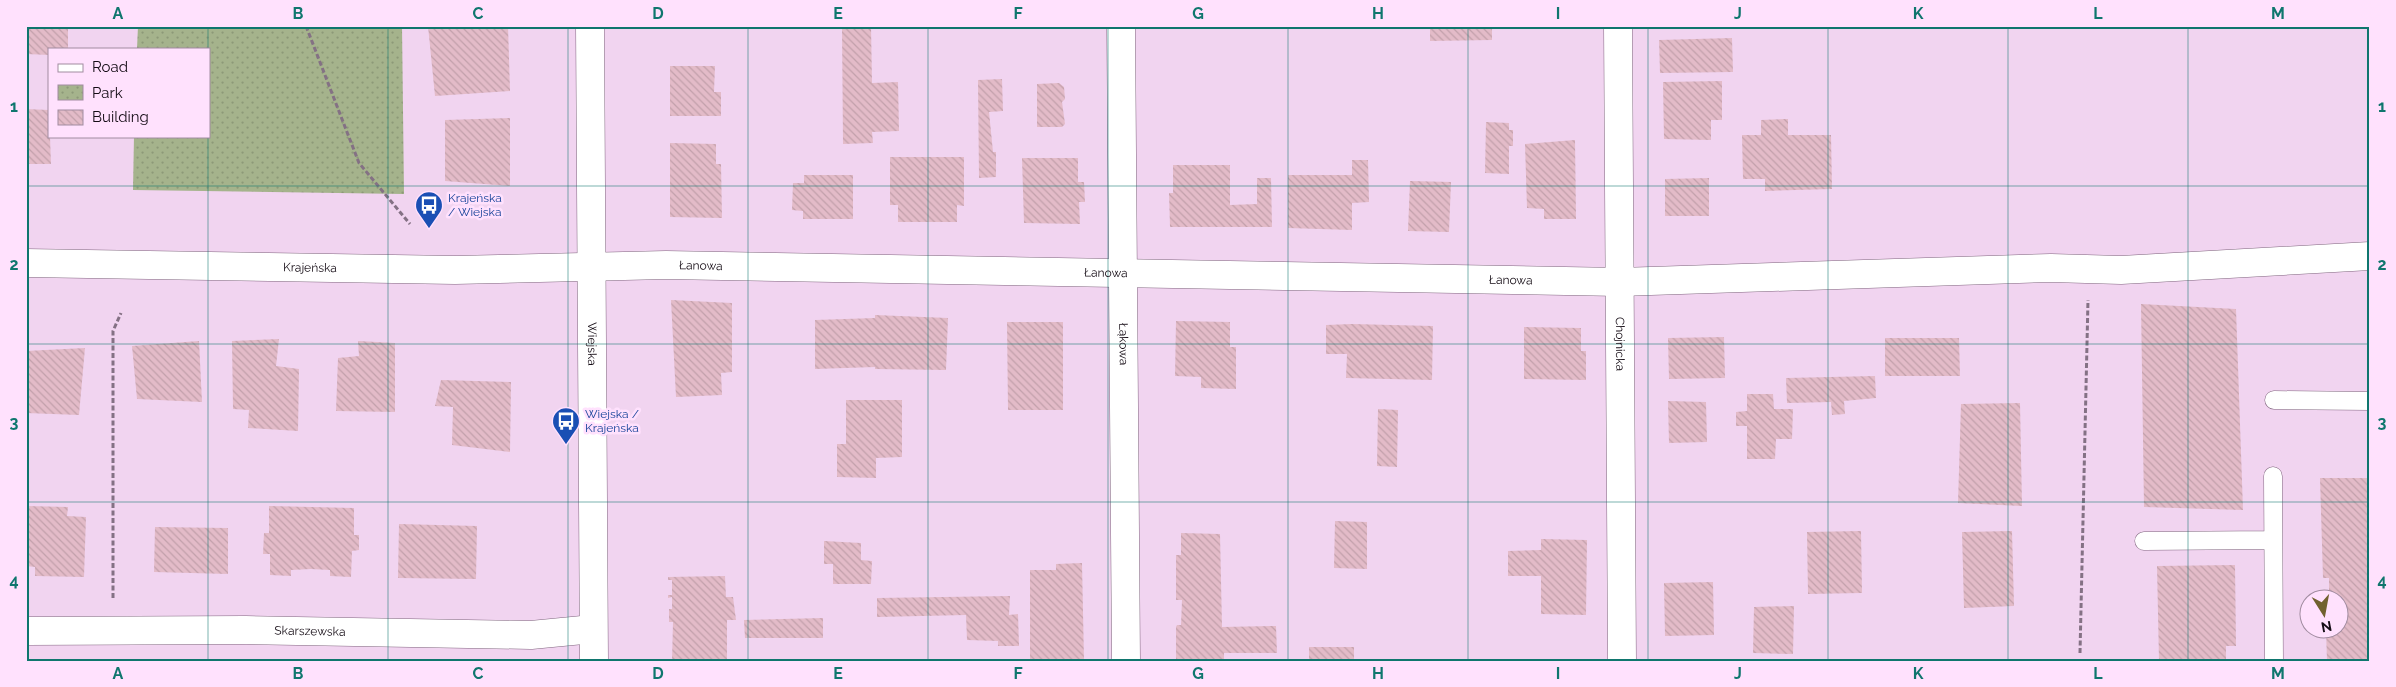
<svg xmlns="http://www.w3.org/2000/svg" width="2396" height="687" viewBox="0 0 2396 687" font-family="Raleway,sans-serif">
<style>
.park{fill:url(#park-dots)}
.building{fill:url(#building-back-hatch)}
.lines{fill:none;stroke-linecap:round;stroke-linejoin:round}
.service-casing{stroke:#80667f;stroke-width:19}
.minor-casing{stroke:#80667f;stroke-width:29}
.path{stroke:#847184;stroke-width:3;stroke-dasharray:5 2.5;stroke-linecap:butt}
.service{stroke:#fff;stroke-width:18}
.minor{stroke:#fff;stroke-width:28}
.grid{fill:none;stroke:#0f766e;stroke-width:1;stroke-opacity:0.55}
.labels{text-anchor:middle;stroke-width:5;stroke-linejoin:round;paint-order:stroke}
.transit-label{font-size:12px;fill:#164399;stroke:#ffe1fd;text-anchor:start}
.street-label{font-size:12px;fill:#150c15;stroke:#ffe1fd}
.neatline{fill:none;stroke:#0f766e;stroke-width:2}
.grid-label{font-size:16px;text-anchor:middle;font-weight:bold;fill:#0f766e}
</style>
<defs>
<pattern id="park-dots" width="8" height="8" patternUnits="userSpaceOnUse" patternTransform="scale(1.25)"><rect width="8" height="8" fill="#a5b38c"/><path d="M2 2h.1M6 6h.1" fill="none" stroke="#8d9978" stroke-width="1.8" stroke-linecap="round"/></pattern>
<pattern id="building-back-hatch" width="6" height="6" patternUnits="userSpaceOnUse" patternTransform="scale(1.25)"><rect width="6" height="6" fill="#e3bbc8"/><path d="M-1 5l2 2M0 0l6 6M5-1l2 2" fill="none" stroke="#c2a0ab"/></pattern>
</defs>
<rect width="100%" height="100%" fill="#f1d4f0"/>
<!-- park -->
<path class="park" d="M138,26H402L404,194L133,190L134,136H209V49H137Z"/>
<!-- building -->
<path class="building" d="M26,26H68V49H49V55L26,54Z
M428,26H508L510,91L435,96Z
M842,26H871L872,83L898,82L899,131L872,132L873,143L843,144Z
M1430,26H1492V40L1430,41Z
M1732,38L1733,72L1660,73L1659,40Z
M670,66H715L714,92H721V116H670Z
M1002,79L1003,111L989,112L993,152H996V177L979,178L978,80Z
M1722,81V120H1711V140L1664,139L1663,82Z
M1059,83L1064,87L1065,99L1062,102L1065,124L1062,127H1037V84Z
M26,109L49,110L51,164H26Z
M510,118V186L445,181V120Z
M1788,119V135H1831L1832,189L1765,191V179H1743L1742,135H1761V120Z
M1486,122L1509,123V130H1513V146H1509V174L1485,173Z
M1575,140L1576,219H1544V209L1527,208L1525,144Z
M670,143L716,144V164H721L722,218L670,217Z
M890,157H964V206L957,205V222H898V205H890Z
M1022,158H1078V182H1084L1085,202H1079L1080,224L1024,223Z
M1352,160H1368L1369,202L1352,203V230L1288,228V175H1352Z
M1173,165H1230V205L1257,204V178H1271L1272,227H1170L1169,193H1173Z
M804,175H853V219H803V211L792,210L793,183H804Z
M1709,178V216H1665V179Z
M1410,181L1451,182L1449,232L1408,231Z
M671,300L732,303V372L721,373L722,395L676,397Z
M2141,304L2236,309L2243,510L2144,507Z
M875,315L948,318L946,370L875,369V367L815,369V320L875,318Z
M1176,321L1230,322V347H1236V389L1201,388V377L1175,376Z
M1007,322H1063V410H1008Z
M1352,324L1433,326L1432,380L1346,378L1347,354H1326V325Z
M1524,327L1581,328V351H1586V380L1524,379Z
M1724,337L1725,378L1669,379L1668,338Z
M1885,338H1959L1960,376H1885Z
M279,339L276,366L299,369L298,431L248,428L249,410L233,409L232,341Z
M199,341L202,402L137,399L132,346Z
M358,341L395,343V412L336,411L338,358L359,356Z
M85,348L79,415L26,413V351Z
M1875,376L1876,398L1844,401L1845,414L1832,415L1831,402L1787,403L1786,378Z
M441,380L511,382L510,452L452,445L453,407L435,406Z
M1747,394H1773L1774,409H1793L1792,439H1776L1775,459H1747V426H1736V412L1747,411Z
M846,400H902V457L876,458V478L837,477V444H846Z
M1668,401L1706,402L1707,442L1669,443Z
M2020,403L2022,506L1958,503L1961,404Z
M1378,409L1398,410L1397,467L1377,466Z
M2320,478H2370V661H2327L2326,630H2338V600H2329V578H2323Z
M26,506L68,507L67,516L86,517L84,577L35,576V567L26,566Z
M269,506L354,508V535H359V550L352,551L351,577L330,576V570L311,569L291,570V576L270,575V554H263L264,533H269Z
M1335,521L1367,522V569L1334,568Z
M399,524L477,526L476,579L398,578Z
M155,527L228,528V574L154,572Z
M1861,531L1862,593L1808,594L1807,532Z
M2012,531L2014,606L1964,608L1962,532Z
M1181,533L1220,534L1222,627L1276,626L1277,653H1224V661H1176V627L1177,625H1181L1182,600H1176V555H1181Z
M1541,539L1587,540L1586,615L1541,614V576H1508V551L1541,550Z
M824,541L861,543V560L872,561L871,584H833V564H824Z
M1082,563L1084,661H1030V570H1056V564Z
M2235,565L2236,646H2226V661H2159L2157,566Z
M725,576L726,597H733L736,620H727V661H672L673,622H669V609H672V597L668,598V595H672V580H668V577Z
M1713,582L1714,635L1665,636L1664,583Z
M1010,596L1009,615L1018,614L1019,646H998V641L967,640L966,615L877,617V598Z
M1794,606L1793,654L1753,653L1754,607Z
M823,618V638H745L744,620Z
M1309,647H1354V661H1309Z"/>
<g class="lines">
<!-- service casing -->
<g class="service-casing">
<path id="service" d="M2274,400L2370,401
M2273,476L2274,661
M2144,541L2273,540"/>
</g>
<!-- minor casing -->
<g class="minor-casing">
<g id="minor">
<path id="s1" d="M590,26L594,661"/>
<path id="s2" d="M1121,26L1126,661"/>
<path id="s3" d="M1618,26L1622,661"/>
<path id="s4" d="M26,263L455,270L666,265L1620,282L2051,268L2121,270L2370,256"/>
<path id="s5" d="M26,631L246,630L531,635L593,629"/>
</g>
</g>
<!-- path -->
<path class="path" d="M306,26L359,163L410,224
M113,598V331L121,313
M2080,653L2088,300"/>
<!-- service -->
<use href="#service" class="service"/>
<!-- minor -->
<use href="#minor" class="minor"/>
</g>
<!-- grid -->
<path class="grid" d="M208,26V49M388,26V661M568,26V661M748,26V661M928,26V661M1108,26V661M1288,26V661M1468,26V661M1648,26V661M1828,26V661M2008,26V661M2188,26V661M208,136V661M26,186H2370M26,344H2370M26,502H2370"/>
<!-- icons -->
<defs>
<g id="bus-pin" transform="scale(1.4375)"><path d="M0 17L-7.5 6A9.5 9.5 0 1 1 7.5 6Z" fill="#1a4fb4" stroke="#ffe1fd"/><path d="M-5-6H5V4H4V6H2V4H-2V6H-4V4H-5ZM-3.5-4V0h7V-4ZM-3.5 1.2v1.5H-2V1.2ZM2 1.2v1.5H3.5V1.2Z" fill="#fff"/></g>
</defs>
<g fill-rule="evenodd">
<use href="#bus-pin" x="429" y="205"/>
<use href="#bus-pin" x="566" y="421"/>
</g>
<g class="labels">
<!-- transit labels -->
<g class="transit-label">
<text x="448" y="202">Krajeńska<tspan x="448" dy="14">/ Wiejska</tspan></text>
<text x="585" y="418">Wiejska /<tspan x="585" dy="14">Krajeńska</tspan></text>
</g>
<!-- street labels -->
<g class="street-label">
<text dy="4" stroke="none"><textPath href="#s4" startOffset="675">Łanowa</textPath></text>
<text dy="4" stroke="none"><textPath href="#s4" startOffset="284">Krajeńska</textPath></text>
<text dy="4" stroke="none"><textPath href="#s4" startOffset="1080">Łanowa</textPath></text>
<text dy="4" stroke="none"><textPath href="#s4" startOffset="1485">Łanowa</textPath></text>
<text dy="4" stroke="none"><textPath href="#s1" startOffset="318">Wiejska</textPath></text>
<text dy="4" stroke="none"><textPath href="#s2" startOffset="318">Łąkowa</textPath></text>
<text dy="4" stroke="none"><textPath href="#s3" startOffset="318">Chojnicka</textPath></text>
<text dy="4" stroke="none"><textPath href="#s5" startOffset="284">Skarszewska</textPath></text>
</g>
</g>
<!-- border -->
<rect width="2396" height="687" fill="none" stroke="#ffe1fd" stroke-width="55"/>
<!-- legend -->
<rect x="48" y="48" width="162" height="90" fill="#ffe1fd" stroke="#a18ca0"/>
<rect x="58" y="64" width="25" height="8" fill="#ffffff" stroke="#a18ca0"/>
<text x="92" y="72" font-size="15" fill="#150c15">Road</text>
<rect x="58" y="85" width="25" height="15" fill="url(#park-dots)" stroke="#a18ca0"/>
<text x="92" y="98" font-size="15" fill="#150c15">Park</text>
<rect x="58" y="110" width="25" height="15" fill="url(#building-back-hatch)" stroke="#a18ca0"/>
<text x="92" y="122" font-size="15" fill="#150c15">Building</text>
<!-- north arrow -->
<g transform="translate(2324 614) rotate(169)"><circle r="24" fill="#ffe1fd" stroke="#a18ca0"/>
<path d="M0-4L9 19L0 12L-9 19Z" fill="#71612f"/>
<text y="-8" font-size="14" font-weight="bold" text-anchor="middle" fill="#150c15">N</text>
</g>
<rect x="28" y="28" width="2340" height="632" class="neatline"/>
<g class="grid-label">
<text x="118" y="19">A</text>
<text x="298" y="19">B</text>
<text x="478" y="19">C</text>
<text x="658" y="19">D</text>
<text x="838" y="19">E</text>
<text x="1018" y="19">F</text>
<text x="1198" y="19">G</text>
<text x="1378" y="19">H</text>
<text x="1558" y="19">I</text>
<text x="1738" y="19">J</text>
<text x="1918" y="19">K</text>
<text x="2098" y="19">L</text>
<text x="2278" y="19">M</text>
<text x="14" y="112">1</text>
<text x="2382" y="112">1</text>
<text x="14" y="270">2</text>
<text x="2382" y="270">2</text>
<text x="14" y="428">3</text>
<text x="2382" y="428">3</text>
<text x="14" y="586">4</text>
<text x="2382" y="586">4</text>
<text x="118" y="679">A</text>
<text x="298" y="679">B</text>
<text x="478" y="679">C</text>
<text x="658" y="679">D</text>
<text x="838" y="679">E</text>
<text x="1018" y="679">F</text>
<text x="1198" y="679">G</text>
<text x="1378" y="679">H</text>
<text x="1558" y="679">I</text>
<text x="1738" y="679">J</text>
<text x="1918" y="679">K</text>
<text x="2098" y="679">L</text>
<text x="2278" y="679">M</text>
</g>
</svg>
